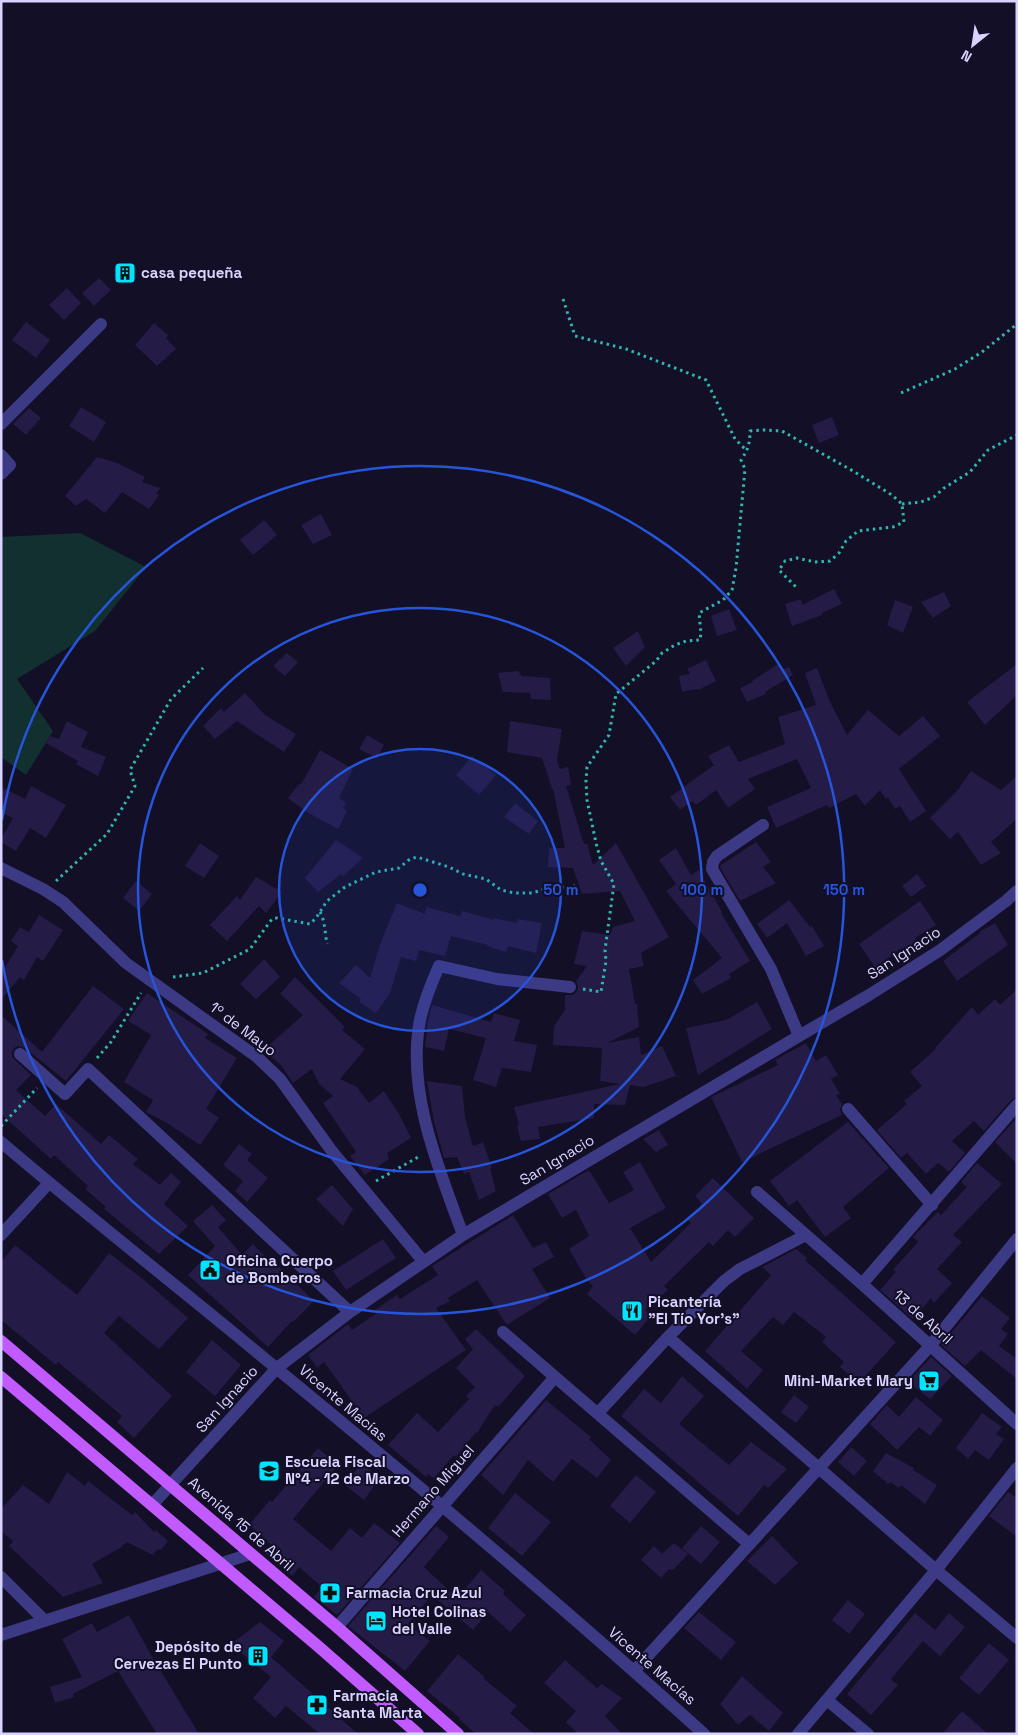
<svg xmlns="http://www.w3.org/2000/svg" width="1018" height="1735" viewBox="0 0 1018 1735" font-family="'Space Grotesk',sans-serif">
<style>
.green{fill:#12302f}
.building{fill:#241b47}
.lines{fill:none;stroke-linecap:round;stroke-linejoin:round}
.path{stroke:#2fb8b0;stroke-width:3;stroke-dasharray:2.5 4;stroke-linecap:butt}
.minor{stroke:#3d3a85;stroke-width:12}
.major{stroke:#c25bff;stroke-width:12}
.ring{fill:none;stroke:#2655da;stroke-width:2.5}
.labels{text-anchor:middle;stroke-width:4;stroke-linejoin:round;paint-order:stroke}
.poi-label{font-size:15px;font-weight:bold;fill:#d9d4ff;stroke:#130f26;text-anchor:start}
.street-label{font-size:15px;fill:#d9d4ff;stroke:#130f26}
.centre{fill:#2655da;stroke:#130f26;stroke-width:2.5}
.ring-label{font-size:15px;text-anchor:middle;font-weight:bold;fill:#2655da;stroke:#130f26;stroke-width:4;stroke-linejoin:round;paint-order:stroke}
</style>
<rect width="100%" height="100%" fill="#130f26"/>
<!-- green -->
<path class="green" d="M80,533L146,567L95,631L17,679L53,731L26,775L1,757V537Z"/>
<!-- building -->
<path class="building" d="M99,278L111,290L94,306L82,293Z
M67,288L81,303L64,320L49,305Z
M26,322L50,340L36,358L12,340Z
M154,323L168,335L166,338L176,349L157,366L135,345Z
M81,407L106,422L94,442L69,426Z
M29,408L41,418L26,435L13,424Z
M832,417L839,435L819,443L812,425Z
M97,457L117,463L145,477L142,482L160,488L156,494L159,495L149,509L122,492L105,513L86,499L76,506L65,496Z
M321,514L332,535L313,544L301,525Z
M264,520L277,535L253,555L240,540Z
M834,589L842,604L822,613V615L792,626L785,604L801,599L802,605Z
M944,592L951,606L933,618L921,602Z
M895,600L913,607L903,633L887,625Z
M729,609L737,630L717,636L711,616Z
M638,631L645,647L626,666L613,648Z
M287,653L298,662L285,676L273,666Z
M706,660L716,681L698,690L697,689L682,692L679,676L690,674L687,669Z
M778,664L781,670L789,667L793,675L765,692L766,694L747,702L740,688L753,682L752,681Z
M1017,664V695L985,725L967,702Z
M817,668L830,702L847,735L868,710L899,736L923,716L940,736L899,769L926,811L910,822L900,806L895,809L888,797L886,799L880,790L865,806L856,794L829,808L827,805L776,828L767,807L811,788L797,759L748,779L755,789L728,808L716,790L696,805L692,801L680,810L670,797L714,765L708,756L729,745L739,762L785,744L778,717L816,705L805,673Z
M518,671L522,676L550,678L551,700L531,699L530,693L503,692L498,673Z
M245,693L265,715L296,734L284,752L237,721L215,739L203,726L221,708L224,712Z
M67,721L88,732L81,747L106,757L98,776L76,764L78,761L46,743L50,736L59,739Z
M510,721L562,729L557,760L560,769L568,767L571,785L566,786L584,844L587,843L593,865L616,843L669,937L641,953L644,966L629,969L635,1004H637L639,1027L607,1043L639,1037L641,1055L662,1046L676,1076L644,1087L630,1085L625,1105L594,1104V1118L538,1127L540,1139L521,1141L517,1126L519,1125L514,1107L620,1084L600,1081L602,1048L553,1045L554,1026L565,1010V996L566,995H573L577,991L578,987L576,981L587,966L574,964L582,931L610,935L613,927L635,921L620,891L582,894L573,868L548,867L549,848H565L553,788L552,789L542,758L507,752Z
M367,735L384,745L377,758L359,749Z
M320,750L353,769L339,798L346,803L343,808L347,811L338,829L305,811L288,798L298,785L302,783Z
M472,756L496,775L479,795L456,775Z
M971,771L1001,790L1017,776V819L991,842L1001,853L981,865L958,832L950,839L930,818L957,791Z
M31,786L66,805L46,838L30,828L16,851L1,842V839L13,818L1,813V787L25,799Z
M515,803L538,821L529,834L504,817Z
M336,840L363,858L343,876L341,874L318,892L305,878Z
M756,842L771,862L763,867L776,883L740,901L720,867L721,865Z
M200,843L219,856L204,878L185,866Z
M676,848L691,875L699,870L722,912L721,913L750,961L729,974L731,978L702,994L693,980L722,958L666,891L676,884L659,860Z
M917,874L926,886L911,897L902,886Z
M256,877L282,892L266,913L259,906L227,941L210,925L237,896L240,900Z
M136,881L152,894L139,911L123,898Z
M789,900L810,927L812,926L824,946L806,956L787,923L767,938L757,924Z
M920,901L936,925L915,938L917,941L903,950L902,948L875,967L859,944Z
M397,903L425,914L426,907L460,916L462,911L494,920V918L517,923V919L542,923L536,953L508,946L506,952L487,946L488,945L451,936L445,956L419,950L416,961L401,957L390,993L376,1013L359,1002L361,999L339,983L356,965L370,978L381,942Z
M39,915L63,930L43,961L37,957L24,980L20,977L1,1000V974L18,946L11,941L20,927L29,932Z
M995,923L1008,945L957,981L943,961L980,933L979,932Z
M264,959L280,977L256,999L240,984Z
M295,977L345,1027L342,1030L365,1049L340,1079L357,1087L369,1103L384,1091L399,1114L411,1138L387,1153L389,1159L365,1175L350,1156L356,1152L323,1103L333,1096L319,1084L312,1069L293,1083L281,1065L269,1055L272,1049L270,1044L303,1015L280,994Z
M93,986L124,1009L66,1081L25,1048L18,1046L14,1048L12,1052V1057L31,1075L16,1090L45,1116L56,1104L101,1144L109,1135L138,1159L133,1164L160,1185L171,1173L181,1182L164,1204L188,1226L159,1254L104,1209L106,1207L85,1189L88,1186L54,1155L51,1159L1,1114V1015L42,1052Z
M1017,989V1097L1011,1100L984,1131L974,1121L952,1141L965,1153L949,1172L938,1163L926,1174L907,1153L901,1158L877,1130L907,1104L904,1101L922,1086L910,1072L936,1049L935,1048L972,1007L978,1015L995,999L1000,1005Z
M147,993L208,1034L205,1038L237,1058L206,1109L219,1118L200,1145L167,1123L146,1112L153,1100L124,1082L151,1035L128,1021Z
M757,1002L772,1029L698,1075L686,1028L726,1020Z
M432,1005L491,1022L494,1013L520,1020L514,1041L537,1045L531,1072L502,1068L496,1087L473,1080L486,1038L449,1029L444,1051L425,1047L428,1021Z
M806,1043L816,1061L826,1055L838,1075L831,1079L840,1094L836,1095L842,1104L840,1110L842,1115L742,1162L711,1097L778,1065L775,1060Z
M427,1081L462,1086L465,1117L473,1146L483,1142L492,1168H490L496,1191L479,1200L469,1172L464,1174L457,1157L444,1158L434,1122Z
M1017,1118V1164L995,1142Z
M848,1122L889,1168L843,1207L851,1218L825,1237L797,1200L789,1206L770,1181Z
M659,1130L668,1145L656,1152L643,1139Z
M239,1144L252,1154L247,1160L268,1178L247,1202L235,1191L243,1181L223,1165Z
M640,1162L666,1208L630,1228L651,1262L691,1223L686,1219L702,1204L695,1196L713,1178L754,1218L735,1237L728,1230L713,1246L709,1242L664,1286L668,1290L645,1310L652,1315L635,1335L587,1294L593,1286L587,1280L569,1249L589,1236L576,1210L562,1218L548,1194L589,1170L609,1203L634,1190L623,1172Z
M977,1163L1002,1184L953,1235L962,1242L937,1269L952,1283L934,1303L931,1298L913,1319L880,1290L896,1272L893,1270L918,1242L913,1237L938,1212L941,1215L967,1187L961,1182Z
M332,1185L353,1209L343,1226L316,1199Z
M212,1205L226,1220L218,1227L242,1255L253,1244L273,1265L275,1263L314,1301L293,1322L292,1321L268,1347L188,1275L215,1246L193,1221Z
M513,1215L533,1248L546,1242L554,1257L532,1269L550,1298L507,1325L477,1280L448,1298L450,1301L436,1308L466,1350L364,1418L324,1362L317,1368L308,1355L348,1324L352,1330L377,1313L375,1310L397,1295L400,1299L438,1275L432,1266Z
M383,1239L396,1258L346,1290L333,1271Z
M15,1245L77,1295L109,1253L144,1280L188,1318L159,1349L119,1316L104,1333L172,1396L134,1438L117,1422L122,1416L58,1362L56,1365L1,1320V1262Z
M796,1249L807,1258L805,1260L896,1342L859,1383L840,1367L844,1362L822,1342L826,1337L794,1312L783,1325L773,1317L741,1351L763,1370L747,1389L705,1351L771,1275L762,1267Z
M982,1296L1010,1318L1001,1329L1008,1334L999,1346L1017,1359V1379L981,1350L965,1366L941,1345Z
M476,1329L525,1376L498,1407L495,1405L477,1433L476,1432L456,1457L454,1455L434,1478L428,1474L426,1477L388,1445L417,1413L438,1432L469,1399L466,1396L475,1387L456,1368L473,1349L465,1339Z
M212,1340L241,1365L215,1396L186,1372Z
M931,1357L952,1376L930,1399L908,1382Z
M682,1376L704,1396L679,1424L729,1465L751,1442L787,1469L768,1488L764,1485L738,1516L621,1416L644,1389L661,1403Z
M794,1395L809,1407L796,1423L781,1412Z
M916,1397L943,1420L930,1436L919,1427L897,1450L870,1424L887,1405L899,1417Z
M546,1400L591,1437L589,1439L611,1460L597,1478L572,1459L553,1482L528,1460L503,1495L481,1475Z
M982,1413L1002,1427L996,1434L1004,1439L989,1460L975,1450L968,1459L956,1448Z
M851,1447L867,1461L854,1476L838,1462Z
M318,1448L338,1465L293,1519L331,1551L350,1528L362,1538L374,1523L400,1543L337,1615L314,1597L322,1587L299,1567L292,1576L264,1552L271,1544L249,1525L270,1500L272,1502Z
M886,1453L914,1468L913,1470L937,1485L925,1504L901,1485L899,1488L891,1482L888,1484L873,1471Z
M361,1463L380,1478L364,1500L345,1485Z
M67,1472L85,1486L88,1481L132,1515L135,1512L154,1532L156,1530L168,1541L162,1549L157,1550L153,1555L127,1542L120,1548L92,1564L103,1583L63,1597L9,1546L13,1541L1,1531V1509L23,1485L49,1504Z
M636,1475L656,1492L630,1523L610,1506Z
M1008,1492L1017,1498V1537L989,1516Z
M515,1493L551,1522L522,1556L488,1528Z
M436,1526L449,1537L424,1567L457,1598L481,1570L505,1591L503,1594L526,1615L510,1632L488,1612L473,1630L432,1595L408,1624L430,1641L405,1671L348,1626Z
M701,1526L720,1542L701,1564L682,1548Z
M772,1536L798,1563L775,1585L747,1561Z
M674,1543L688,1554L673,1570L669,1569L661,1578L641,1560L654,1546L662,1554Z
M848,1600L865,1614L849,1634L832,1620Z
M699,1612L736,1642L721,1660L684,1628Z
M915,1613L935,1630L949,1613L965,1627L940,1656L923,1641L891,1679L898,1685L871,1715L847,1694Z
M129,1615L151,1655L199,1734H157L118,1671L73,1694L74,1697L55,1703L50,1687L82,1677L62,1639L92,1623L97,1632Z
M260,1622L284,1641L271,1657L358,1734H320L286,1706L275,1718L253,1698L271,1677L231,1644Z
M989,1643L1009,1660L979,1695L959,1678Z
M458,1654L485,1677L483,1678L517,1706L510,1713L534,1734H476L459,1719L460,1718L427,1691Z
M565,1660L597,1688L602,1684L622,1698L605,1716L622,1734H578L566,1722L576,1711L544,1683Z
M742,1676L783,1713L769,1731L750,1715L738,1725L720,1704Z
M962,1711L988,1734H942Z"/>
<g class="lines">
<!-- path -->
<path class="path" d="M563,299L575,336L626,349L706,380L735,439L747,451
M901,393L955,369L982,352L1017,324
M902,504L921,502L934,497L944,488L970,472L988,450L1017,435
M56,881L107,834L135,786L130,770L171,699L203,668
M320,912C325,920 325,934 327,944
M173,977L203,973L250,949L272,919L277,918L310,924L316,918L327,901L345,887L376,872L399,868L410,859L417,857L449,867L463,874L486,879L501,890L514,893H532L549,888L575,886
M583,989L601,992L606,961L605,950L614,884L601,861L596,843L587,800L586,781L587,767L609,735L616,694L656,661L662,653L675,645L686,641L700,640L701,633L699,613L723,600L732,590L736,568L745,469L741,460C748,450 750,443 750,431L764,430L782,431L853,471L892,495L902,504L904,522L893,527L858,531L846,541L839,553L830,561L815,562L797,558L785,561L779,570L798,589
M97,1058L111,1042L141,993
M1,1126L37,1088
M376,1181L420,1156"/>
<!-- minor -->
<path class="minor" d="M1,424L101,324
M1,455L10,465L1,474
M763,825L717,856L713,862L712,869L771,969L799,1036
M1,868L43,889L63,902L126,963L257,1057L280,1079L331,1150L423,1261
M20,1054L65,1094L88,1069L350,1312
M848,1109L932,1205
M1,1142C91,1219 185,1292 276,1368C421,1487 565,1608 704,1734
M757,1192L862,1284L1017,1424
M1,1235L49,1183
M463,1235C439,1169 406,1092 420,1020C424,1001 431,984 439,966L497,979L570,987
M862,1284L1017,1105
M503,1332L749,1544
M668,1337L936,1570L1017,1638
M598,1413L668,1337L724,1281L740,1269L806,1235
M152,1505L277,1368L350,1312L463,1235L799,1036L869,995L939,951L1006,901L1017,891
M1,1577L44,1620
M337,1627L555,1377
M1,1635L250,1554
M634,1671L930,1346L1017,1239
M827,1700L868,1734
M798,1734L936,1570L1017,1468"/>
<!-- major -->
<path class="major" d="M1,1341L337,1627L458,1734
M1,1377L319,1647L418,1734"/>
</g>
<!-- distance rings -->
<circle cx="420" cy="890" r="141" fill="#2655da" fill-opacity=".12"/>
<g class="ring">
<circle cx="420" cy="890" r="141"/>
<circle cx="420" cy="890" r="282"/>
<path d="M2 820A424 424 0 1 1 2 960"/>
</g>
<!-- icons -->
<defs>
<g id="building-square" transform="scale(1.125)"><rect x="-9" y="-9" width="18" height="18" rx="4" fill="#00e5ff" stroke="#130f26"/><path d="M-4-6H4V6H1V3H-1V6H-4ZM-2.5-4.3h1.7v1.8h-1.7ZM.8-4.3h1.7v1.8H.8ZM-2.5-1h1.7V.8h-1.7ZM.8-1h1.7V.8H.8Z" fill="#111"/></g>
<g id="civic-square" transform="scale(1.125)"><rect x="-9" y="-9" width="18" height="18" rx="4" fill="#00e5ff" stroke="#130f26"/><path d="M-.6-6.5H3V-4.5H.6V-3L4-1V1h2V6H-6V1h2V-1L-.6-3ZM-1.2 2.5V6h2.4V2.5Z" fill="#111"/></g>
<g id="restaurant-square" transform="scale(1.125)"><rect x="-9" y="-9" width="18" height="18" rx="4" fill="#00e5ff" stroke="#130f26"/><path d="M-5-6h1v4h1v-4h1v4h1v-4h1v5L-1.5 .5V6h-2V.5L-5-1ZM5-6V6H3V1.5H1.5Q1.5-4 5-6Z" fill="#111"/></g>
<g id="supermarket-square" transform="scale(1.125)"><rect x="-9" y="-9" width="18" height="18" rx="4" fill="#00e5ff" stroke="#130f26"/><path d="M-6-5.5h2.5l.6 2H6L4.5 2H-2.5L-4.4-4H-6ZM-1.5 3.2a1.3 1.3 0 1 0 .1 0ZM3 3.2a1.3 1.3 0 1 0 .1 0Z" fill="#111"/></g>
<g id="school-square" transform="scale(1.125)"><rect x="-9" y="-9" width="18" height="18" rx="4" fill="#00e5ff" stroke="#130f26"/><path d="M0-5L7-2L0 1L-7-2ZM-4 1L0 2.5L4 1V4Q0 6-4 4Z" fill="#111"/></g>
<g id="pharmacy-square" transform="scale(1.125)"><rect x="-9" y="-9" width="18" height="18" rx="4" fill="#00e5ff" stroke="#130f26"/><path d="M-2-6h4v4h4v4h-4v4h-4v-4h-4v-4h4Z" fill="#111"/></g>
<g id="hotel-square" transform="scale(1.125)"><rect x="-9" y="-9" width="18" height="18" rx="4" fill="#00e5ff" stroke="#130f26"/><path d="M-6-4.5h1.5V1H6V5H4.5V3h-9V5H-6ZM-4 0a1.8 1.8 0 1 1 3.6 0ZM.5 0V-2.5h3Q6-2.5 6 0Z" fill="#111"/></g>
</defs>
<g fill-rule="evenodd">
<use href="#building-square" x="125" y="273"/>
<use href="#civic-square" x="210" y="1270"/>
<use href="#restaurant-square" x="632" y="1311"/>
<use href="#supermarket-square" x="929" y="1381"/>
<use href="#school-square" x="269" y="1471"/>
<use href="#pharmacy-square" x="330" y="1593"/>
<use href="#hotel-square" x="376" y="1621"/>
<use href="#building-square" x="258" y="1656"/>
<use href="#pharmacy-square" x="317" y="1705"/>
</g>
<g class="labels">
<!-- poi labels -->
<g class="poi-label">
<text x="141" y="278">casa pequeña</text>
<text x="226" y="1266">Oficina Cuerpo<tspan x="226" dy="17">de Bomberos</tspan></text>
<text x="648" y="1307">Picantería<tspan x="648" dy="17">"El Tío Yor's"</tspan></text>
<text x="913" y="1386" text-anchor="end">Mini-Market Mary</text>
<text x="285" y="1467">Escuela Fiscal<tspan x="285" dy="17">N°4 - 12 de Marzo</tspan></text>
<text x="346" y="1598">Farmacia Cruz Azul</text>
<text x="392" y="1617">Hotel Colinas<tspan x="392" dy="17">del Valle</tspan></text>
<text x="242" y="1652" text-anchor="end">Depósito de<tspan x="242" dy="17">Cervezas El Punto</tspan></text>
<text x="333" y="1701">Farmacia<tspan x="333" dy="17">Santa Marta</tspan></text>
</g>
<!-- street labels -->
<g class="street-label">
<text transform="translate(904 953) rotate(-33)" y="5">San Ignacio</text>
<text transform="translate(243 1029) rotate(37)" y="5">1º de Mayo</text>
<text transform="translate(557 1160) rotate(-31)" y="5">San Ignacio</text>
<text transform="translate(923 1317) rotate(42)" y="5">13 de Abril</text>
<text transform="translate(227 1399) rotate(-48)" y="5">San Ignacio</text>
<text transform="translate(343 1403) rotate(40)" y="5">Vicente Macías</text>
<text transform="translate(433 1491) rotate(-49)" y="5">Hermano Miguel</text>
<text transform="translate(241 1524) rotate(41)" y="5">Avenida 15 de Abril</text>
<text transform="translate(652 1666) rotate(41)" y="5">Vicente Macías</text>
</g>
</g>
<circle cx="420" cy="890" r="8" class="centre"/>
<g class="ring-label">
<text x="561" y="895">50 m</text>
<text x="702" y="895">100 m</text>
<text x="844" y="895">150 m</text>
</g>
<!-- border -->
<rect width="1018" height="1735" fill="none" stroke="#d9d4ff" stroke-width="5"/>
<!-- north arrow -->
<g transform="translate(973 45) rotate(210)" stroke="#130f26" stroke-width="4" paint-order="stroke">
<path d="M0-4L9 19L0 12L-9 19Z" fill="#d9d4ff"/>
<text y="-8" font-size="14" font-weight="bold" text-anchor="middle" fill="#d9d4ff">N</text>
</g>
</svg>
